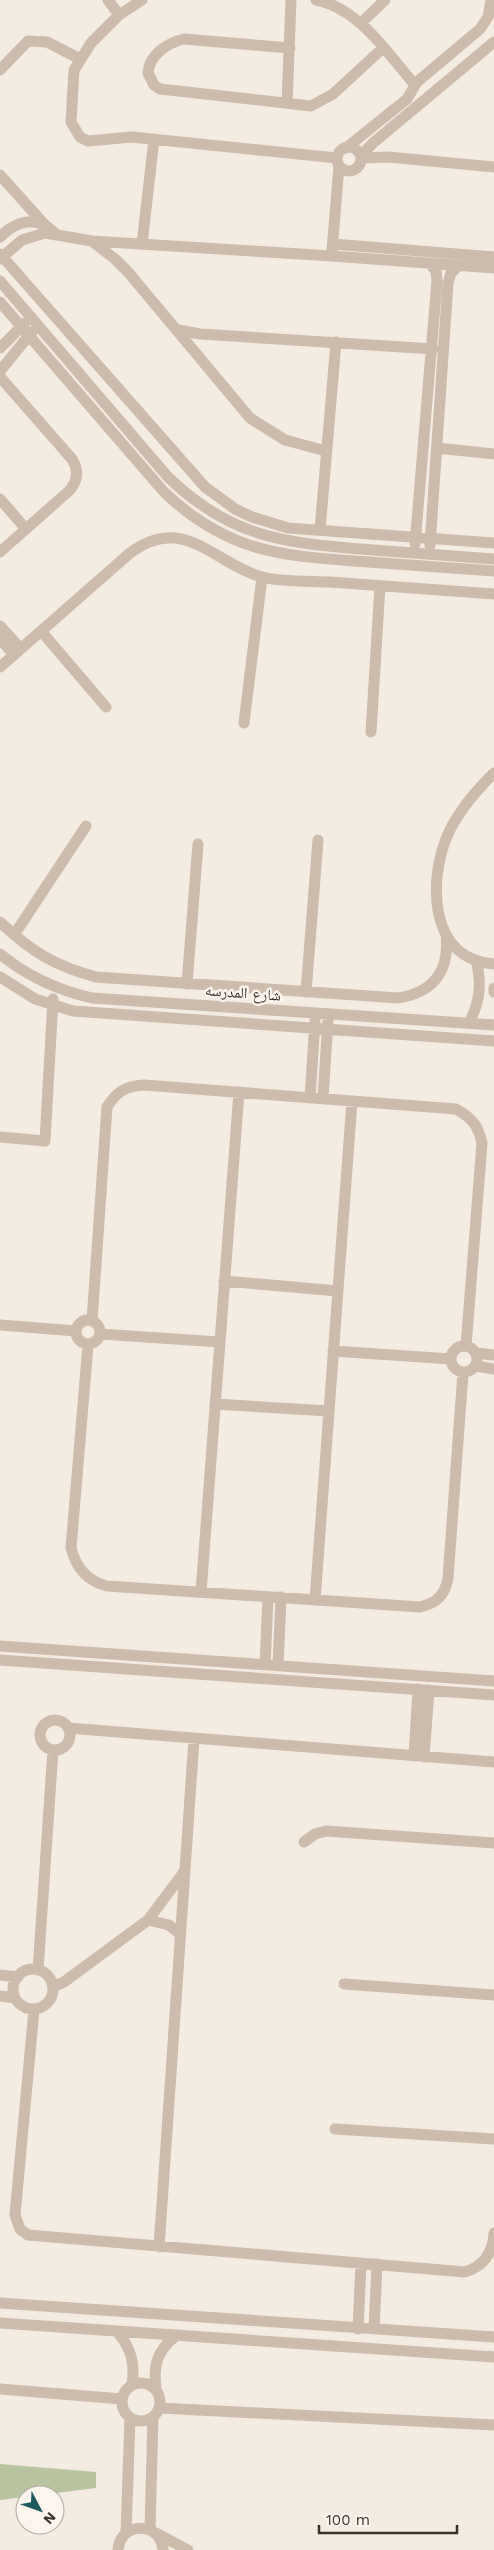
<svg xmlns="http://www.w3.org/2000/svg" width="494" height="2550" viewBox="0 0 494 2550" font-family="'Work Sans','Noto Naskh Arabic',sans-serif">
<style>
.green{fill:#b8c4a0}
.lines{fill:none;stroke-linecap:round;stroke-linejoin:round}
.minor{stroke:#cdbbac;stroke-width:11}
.labels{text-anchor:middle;stroke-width:5;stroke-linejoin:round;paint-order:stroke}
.street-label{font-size:15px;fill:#3b302b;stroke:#fbf5ee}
</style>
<rect width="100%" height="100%" fill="#f4ebe1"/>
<!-- green -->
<path class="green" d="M0,2464L96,2472V2488L0,2500Z"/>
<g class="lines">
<!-- minor -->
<path class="minor" d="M108,0L119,15
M142,0L119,15L91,43L74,70L71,122L80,137L88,141L132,137L337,158
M316,0C359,8 388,54 415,85
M361,23L385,0
M290,48L184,39C167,43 149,55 148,73L154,85L160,89L311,106L333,94L383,48
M0,70L28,41L47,42L80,59
M287,103L291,0
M337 159a12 12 0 1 1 24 0a12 12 0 1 1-24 0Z
M346,148L407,99L417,82L480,29L488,17L491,0
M361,156L373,143L494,42
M362,158L388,157L494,167
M0,175L44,224L56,234
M0,237C12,225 28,217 44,225
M93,242L115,259L128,272L250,418L285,440L326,451
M142,244L154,139
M333,244L494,257
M332,251L339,166
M0,254L205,487L235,509L252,517L288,528L494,543
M0,259L22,240L45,233L92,241L332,256L494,268
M0,281L168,477C233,540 288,543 373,550C413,553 454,556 494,559
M0,302L164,492C229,554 284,556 368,562C410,565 452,568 494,571
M178,330L200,334L433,349
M0,348L25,323
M0,371L32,332
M0,377L72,459C79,470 78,480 70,490L0,552
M437,448L494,454
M0,499L26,529
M320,530L336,342
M415,544L437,281L436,271L430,264
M430,545L448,283L451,273L458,266
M0,626L21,649
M41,631L106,707
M0,639L14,655
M0,667L130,553C185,513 212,563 262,577C279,582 312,581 330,582C385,586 440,590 494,594
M244,723L262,577
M371,732L380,586
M494,773C476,791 459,810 448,834C428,880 428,959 494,964
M0,922C30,951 55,966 96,977L398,998C435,992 450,970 446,934
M14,935L86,826
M0,954C28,977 57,990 92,998L494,1025
M0,977L35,999L73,1011L494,1041
M187,984L198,844
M494,988V992
M306,992L318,840
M469,1023C480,1002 482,983 476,960
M310,1098L315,1020
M323,1098L328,1020
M0,1137L45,1141L53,999
M224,1281L338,1291
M76 1332a12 12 0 1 1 24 0a12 12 0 1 1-24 0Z
M92,1321L107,1107C117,1091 126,1086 144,1085L456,1109C472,1118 478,1125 482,1143L466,1346
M0,1325L76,1331
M100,1334L220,1342
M88,1345L71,1548C76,1568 87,1581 107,1586L420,1607C437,1603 445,1595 448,1578L463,1373
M451 1359a13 13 0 1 1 26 0a13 13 0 1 1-26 0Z
M333,1351L451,1359
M476,1353L494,1355
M476,1366L494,1369
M215,1404L329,1411
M201,1592L239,1092
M315,1600L352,1101
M0,1646L494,1681
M0,1660L494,1695
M265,1665L268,1597
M278,1666L281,1597
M40 1735a15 15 0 1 1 30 0a15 15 0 1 1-30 0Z
M68,1728L494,1762
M414,1756L418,1689
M424,1757L429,1690
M304,1842L315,1834L326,1831L494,1843
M148,1920L169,1925L180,1934
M13 1989a20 20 0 1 1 40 0a20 20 0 1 1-40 0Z
M38,1970L53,1750
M0,1975L18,1977
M344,1984L494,1995
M53,1987L64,1982L148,1920L184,1872
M0,1996L15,1998
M34,2010L15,2215L20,2229L28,2235L465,2272C484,2266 493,2252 494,2233
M335,2129L494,2139
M159,2247L194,1739
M0,2303L494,2337
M0,2323L494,2357
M358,2329L361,2263
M374,2329L377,2264
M118,2333C132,2349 135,2365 132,2385
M122 2402a19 19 0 1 1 38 0a19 19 0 1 1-38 0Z
M0,2389L122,2399
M156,2389C153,2365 157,2350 177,2335
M160,2408L494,2425
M150,2529L153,2418
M126,2533L130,2418
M156,2533L188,2550
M118,2550C120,2521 161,2521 163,2550"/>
</g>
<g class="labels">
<!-- street labels -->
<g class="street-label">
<text transform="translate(243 993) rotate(4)" y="5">شارع المدرسه</text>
</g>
</g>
<!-- north arrow -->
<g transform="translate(40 2510) rotate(131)"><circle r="24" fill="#fbf5ee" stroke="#aea6a0"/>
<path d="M0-4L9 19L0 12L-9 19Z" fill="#1f5a5e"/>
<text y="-8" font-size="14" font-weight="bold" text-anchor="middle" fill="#3b302b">N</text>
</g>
<!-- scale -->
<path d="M319 2525v8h138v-8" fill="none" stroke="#3b302b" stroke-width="2.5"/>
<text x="326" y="2525" font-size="15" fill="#3b302b" stroke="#fbf5ee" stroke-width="4" paint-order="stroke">100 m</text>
</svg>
